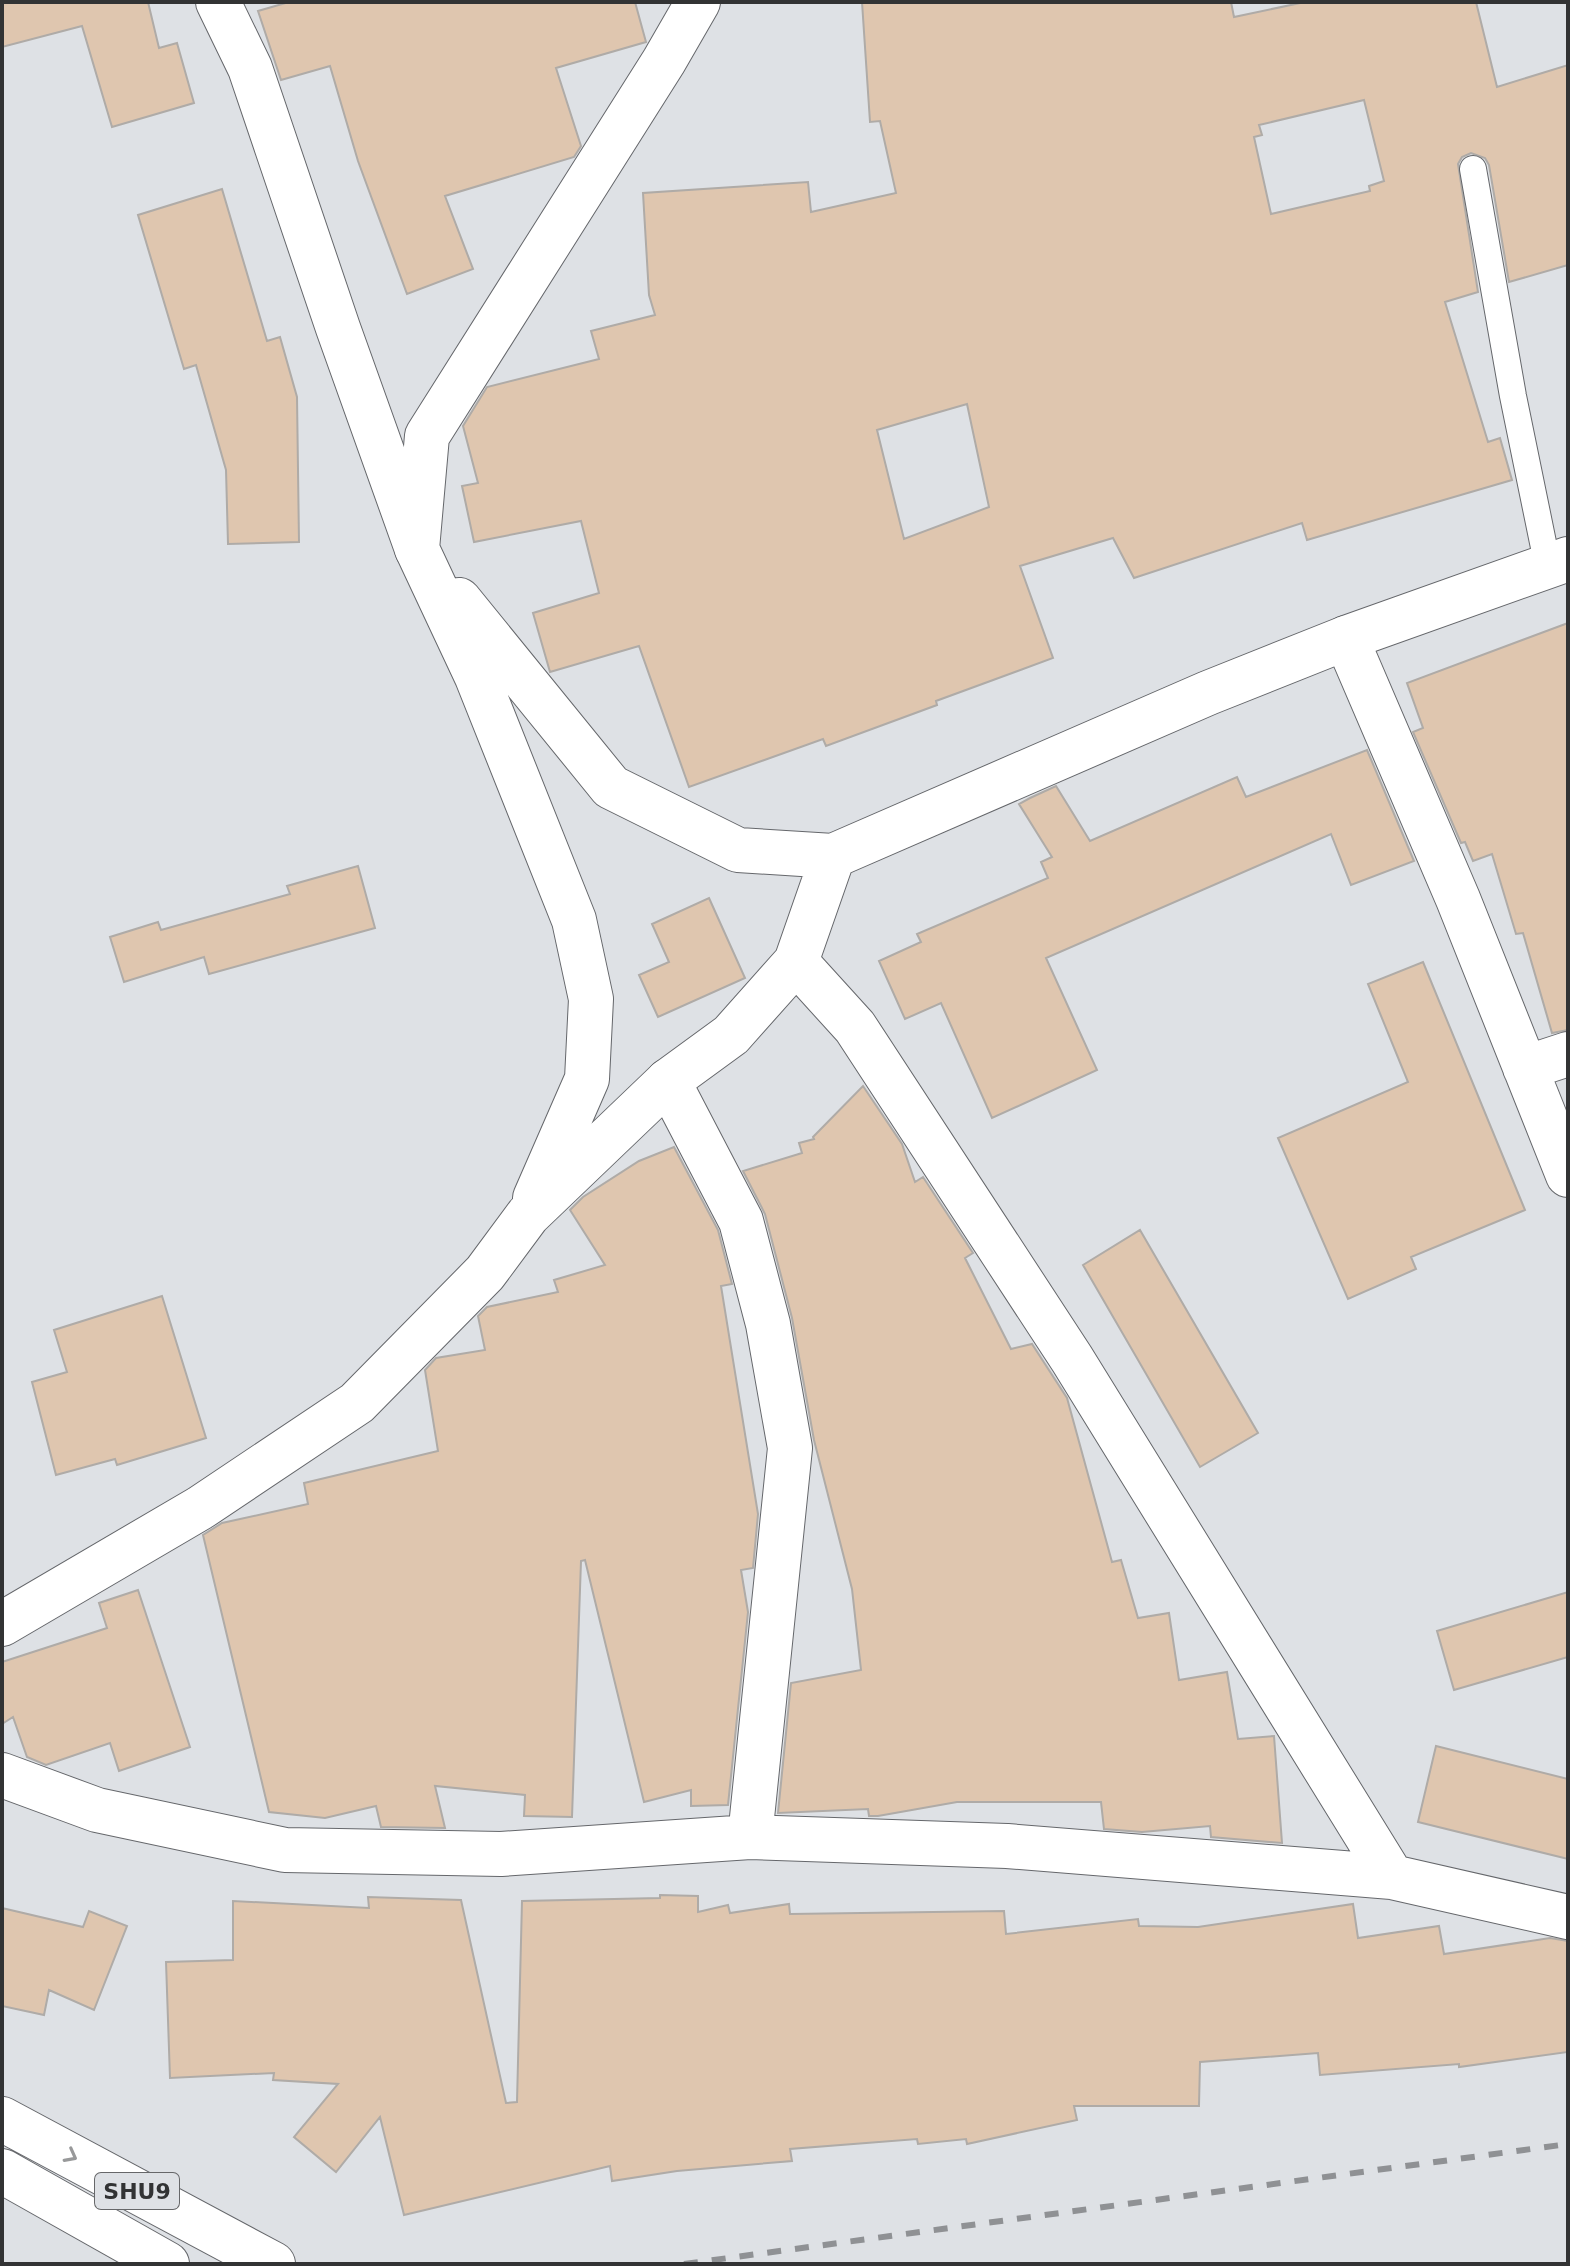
<svg xmlns="http://www.w3.org/2000/svg" width="1570" height="2266" viewBox="0 0 1570 2266" font-family="'DejaVu Sans',sans-serif">
<style>
.building{fill:#dfc6af;stroke:#afaba7;stroke-width:2;fill-rule:evenodd}
.lines{fill:none;stroke-linecap:round;stroke-linejoin:round}
.lane-casing{stroke:#65676b;stroke-width:28}
.street-casing{stroke:#65676b;stroke-width:46}
.secondary-casing{stroke:#65676b;stroke-width:46}
.primary-casing{stroke:#65676b;stroke-width:46}
.lane{stroke:#fff;stroke-width:26}
.street{stroke:#fff;stroke-width:44}
.secondary{stroke:#fff;stroke-width:44}
.primary{stroke:#fff;stroke-width:44}
.rail{stroke:#8f9194;stroke-width:6;stroke-dasharray:14 14;stroke-linecap:butt}
.oneway{stroke:#98999a}
.labels{text-anchor:middle;stroke-width:6;stroke-linejoin:round;paint-order:stroke}
.shield{fill:#dee1e5;stroke:#666769;stroke-width:2}
.shield-label{font-size:22px;font-weight:bold;fill:#323334}
</style>
<rect width="100%" height="100%" fill="#dee1e5"/>
<!-- building -->
<path class="building" d="M2,2H148L159,48L177,43L194,103L112,127L82,26L2,47Z
M289,2H635L646,42L556,68L581,146L574,157L445,196L473,269L407,294L358,161L330,66L281,80L258,11Z
M862,2H1231L1234,17L1305,2H1476L1497,87L1568,65V265L1509,282L1489,165L1485,158L1471,153L1462,157L1458,164L1478,292L1445,302L1488,442L1500,438L1512,480L1307,540L1302,523L1134,578L1113,538L1020,566L1053,658L936,701L937,705L826,746L823,739L689,787L639,646L550,672L533,613L599,593L581,521L474,542L462,486L478,483L463,426L487,387L599,359L591,331L655,315L649,295L643,193L808,182L811,212L896,193L880,121L870,122ZM1364,100L1384,181L1369,186L1370,191L1271,214L1254,137L1262,135L1259,125ZM967,404L989,507L904,539L877,430Z
M222,189L267,341L280,337L297,397L299,542L228,544L226,470L196,365L184,369L138,215Z
M1568,623V1030L1552,1033L1523,933L1516,934L1492,854L1473,861L1465,842L1461,843L1413,732L1423,728L1407,683Z
M1367,750L1414,861L1351,885L1331,834L1046,958L1097,1070L992,1118L941,1003L905,1019L879,961L921,942L917,934L1048,878L1041,862L1052,857L1019,804L1030,798L1056,786L1090,841L1237,777L1246,797Z
M358,866L375,928L209,974L204,957L124,982L110,937L158,922L161,930L290,894L287,886Z
M709,898L745,978L658,1017L639,975L669,962L652,924Z
M1423,962L1525,1210L1411,1257L1416,1269L1348,1299L1278,1138L1408,1082L1368,984Z
M863,1086L902,1144L915,1182L923,1177L973,1253L965,1258L1011,1349L1032,1344L1067,1398L1112,1562L1121,1560L1138,1618L1169,1613L1179,1680L1227,1672L1238,1739L1274,1736L1282,1843L1211,1837L1210,1826L1142,1832L1104,1829L1101,1802H957L878,1816H869L868,1809L778,1813L791,1683L861,1670L852,1589L814,1440L792,1318L765,1214L743,1171L802,1153L799,1143L814,1139L813,1137Z
M674,1147L718,1230L732,1284L721,1286L758,1514L753,1568L741,1570L748,1612L728,1805L691,1806V1790L644,1802L585,1560L581,1561L572,1817L524,1816L525,1795L435,1786L445,1828L381,1827L376,1806L325,1818L269,1812L203,1535L222,1523L308,1504L304,1483L438,1451L425,1370L436,1358L485,1350L478,1316L487,1307L558,1292L554,1280L605,1265L570,1210L583,1197L639,1161Z
M1140,1230L1258,1433L1200,1467L1083,1265Z
M162,1296L206,1438L117,1465L115,1459L56,1475L32,1382L67,1372L54,1330Z
M138,1590L190,1747L119,1771L110,1743L46,1765L27,1757L13,1717L2,1724V1662L107,1628L99,1603Z
M1568,1592V1657L1454,1690L1437,1631Z
M1436,1746L1568,1779V1859L1418,1822Z
M660,1895L698,1896V1912L728,1905L730,1913L789,1904L790,1914L1004,1911L1006,1934L1138,1919L1139,1926L1198,1927L1353,1904L1358,1938L1439,1926L1444,1954L1550,1938L1568,1941V2052L1459,2067V2064L1320,2075L1318,2053L1200,2062L1199,2106H1074L1077,2120L967,2144L966,2139L918,2144L917,2139L790,2149L792,2161L677,2171L612,2181L610,2166L404,2215L380,2117L336,2172L294,2137L338,2084L273,2080L274,2073L170,2078L166,1962L233,1960V1901L369,1908L368,1897L461,1900L506,2103L517,2102L522,1901L660,1898Z
M2,1908L83,1927L89,1911L127,1926L94,2010L49,1990L44,2015L2,2006Z"/>
<g class="lines">
<!-- lane casing -->
<g class="lane-casing">
<path id="lane" d="M1473,169L1513,396L1548,567"/>
</g>
<!-- street casing -->
<g class="street-casing">
<path id="street" d="M218,2L250,68L338,328L417,549
M1346,638L1458,899L1568,1175
M796,962L855,1027L1072,1359L1392,1877
M1525,1068L1568,1054
M668,1081L741,1221L768,1324L790,1448L750,1837
M2,1775L97,1810L285,1850L501,1854L750,1837L1007,1846L1392,1877L1568,1917"/>
</g>
<!-- secondary casing -->
<g class="secondary-casing">
<path id="secondary" d="M459,600L611,787L738,850L833,856
M535,1198L587,1079L591,999L574,920L477,677L417,549L427,436L664,61L698,2
M2,1624L200,1508L357,1403L485,1273L528,1215L668,1081L731,1035L796,962L833,856L1208,693L1346,638L1568,559"/>
</g>
<!-- primary casing -->
<g class="primary-casing">
<path id="primary" d="M2,2119L273,2264
M2,2171L167,2264"/>
</g>
<!-- lane -->
<use href="#lane" class="lane"/>
<!-- street -->
<use href="#street" class="street"/>
<!-- secondary -->
<use href="#secondary" class="secondary"/>
<!-- primary -->
<use href="#primary" class="primary"/>
<!-- rail -->
<path class="rail" d="M684,2264L1568,2144"/>
</g>
<!-- one-way arrows -->
<defs><path id="oneway-chevron" d="M-2-3.5L2.5 0L-2 3.5" fill="none" stroke-width="1.6" stroke-linecap="round" stroke-linejoin="round" transform="scale(2)"/></defs>
<use class="oneway" href="#oneway-chevron" transform="translate(71 2156) rotate(28)"/>
<g class="labels">
<!-- shield labels -->
<rect class="shield" x="95" y="2173" width="84" height="36" rx="6"/>
<g class="shield-label">
<text x="137" y="2199">SHU9</text>
</g>
</g>
<!-- border -->
<rect width="1570" height="2266" fill="none" stroke="#323334" stroke-width="8"/>
</svg>
